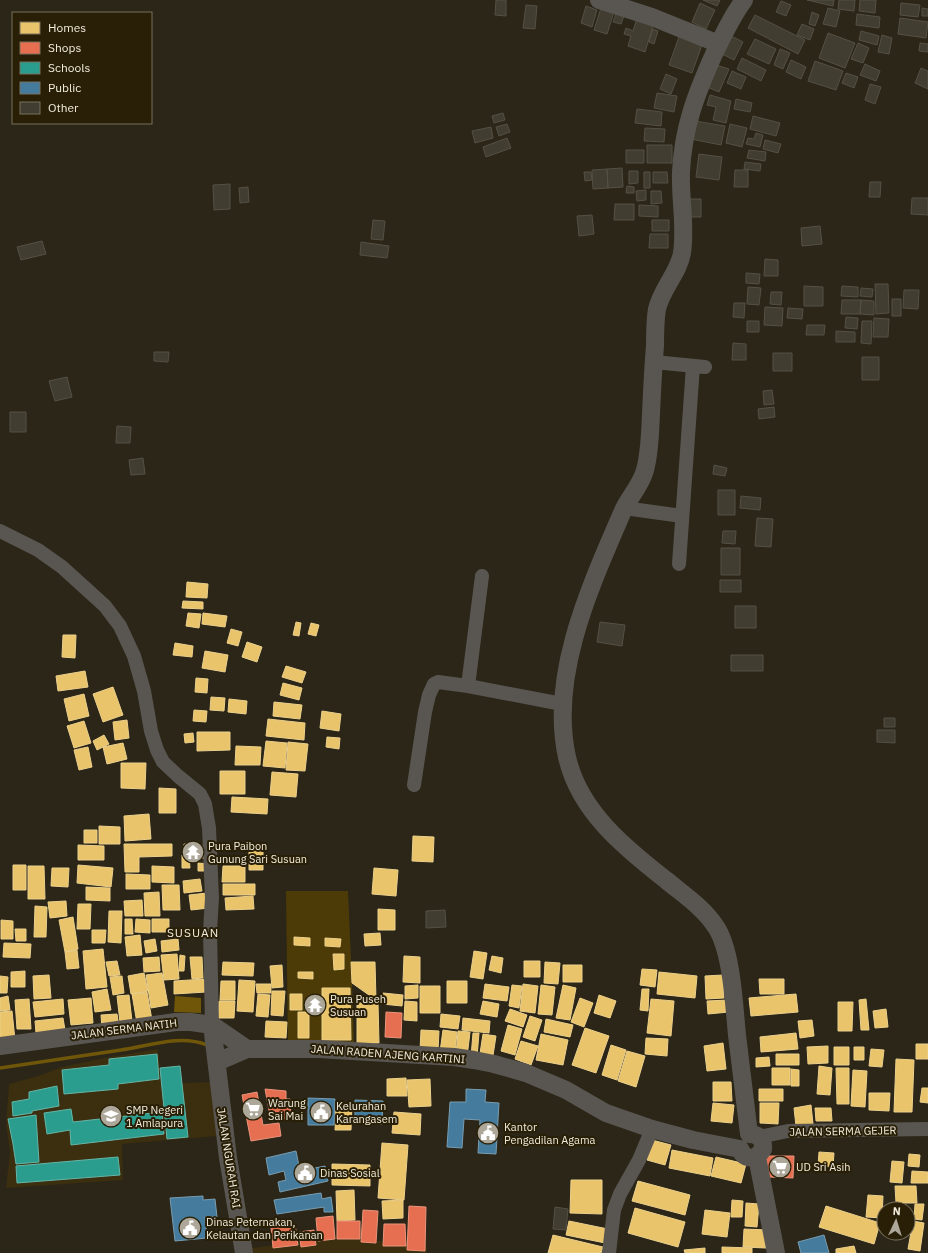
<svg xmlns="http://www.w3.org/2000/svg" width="928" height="1253" viewBox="0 0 928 1253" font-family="'IBM Plex Sans',sans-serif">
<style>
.built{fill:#3b2f10}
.green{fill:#4d3b07}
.water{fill:#6f5609}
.homes{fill:#e9c46a;stroke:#ecd08c}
.shops{fill:#e76f51;stroke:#ea947b}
.schools{fill:#2a9d8f;stroke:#66b5a6}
.public{fill:#457b9d;stroke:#799db0}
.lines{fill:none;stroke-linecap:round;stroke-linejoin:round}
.stream{stroke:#6f5609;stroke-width:3.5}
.building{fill:#413d31;stroke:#555044}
.minor{stroke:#595651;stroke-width:14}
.tertiary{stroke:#595651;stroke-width:18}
.labels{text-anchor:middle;stroke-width:4;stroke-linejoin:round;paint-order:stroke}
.poi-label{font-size:11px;fill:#f2ecdd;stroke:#291f06;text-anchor:start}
.street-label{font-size:11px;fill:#f2ecdd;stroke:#291f06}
.neighbourhood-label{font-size:12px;letter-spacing:1px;fill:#f2ecdd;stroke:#291f06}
</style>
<rect width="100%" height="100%" fill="#2b2618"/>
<!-- built -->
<path class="built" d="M158,1049L160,1068L180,1066L182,1083L212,1082L217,1136L122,1144L123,1180L6,1188L10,1152L6,1124L9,1084L38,1076L62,1067L104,1058Z
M336,1237L402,1243L426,1244L427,1253H252V1248Z"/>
<!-- green -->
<path class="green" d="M286,891H348L352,983L354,1045H288Z"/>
<!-- water -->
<path class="water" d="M175,996L201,998V1013L174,1012Z"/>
<!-- homes -->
<path class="homes" d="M187,582L208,584L207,598L186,597Z
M183,601L203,602V609L182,608Z
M188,613L201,614L199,628L186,626Z
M203,613L227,616L225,627L202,624Z
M296,622L301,623L299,636L293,635Z
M311,623L319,625L316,636L308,634Z
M231,629L242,632L238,646L227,643Z
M63,635H76L75,658L62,657Z
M247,642L262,647L257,662L242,657Z
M175,643L193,646L192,657L173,655Z
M205,651L228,655L225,672L202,668Z
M286,666L306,672L302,683L282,677Z
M85,671L88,687L58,691L56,676Z
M196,678L208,679L207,693L195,692Z
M283,683L302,688L299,700L280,695Z
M113,687L123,715L103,722L93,694Z
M84,694L89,716L69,721L64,699Z
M211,697L225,698L224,711L210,710Z
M229,699L247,701L246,714L228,712Z
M274,702L302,705L300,719L273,716Z
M194,710L207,711L206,722L193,721Z
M322,711L341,714L339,731L320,728Z
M268,719L305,723L304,740L266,736Z
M127,720L129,738L115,740L113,722Z
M84,721L91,743L74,748L67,726Z
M197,732H230V750L197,751Z
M193,733L194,742L185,743L184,734Z
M104,735L109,744L97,750L93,741Z
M327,737L340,738L339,749L326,747Z
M266,741L287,743L285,768L263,766Z
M288,742L308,744L305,771L286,770Z
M123,743L127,759L107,764L103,747Z
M236,746L261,747L260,765H235Z
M88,747L92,767L79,770L74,750Z
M121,763H146L145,789L121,788Z
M220,771H245V794H220Z
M272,772L298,774L296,797L270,795Z
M159,788L176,789V813H159Z
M232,797L268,799L267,814L231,812Z
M149,814L151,839L125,841L124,816Z
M99,826L120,827V844H99Z
M84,830H97V843H84Z
M413,836L434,837L433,862L412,861Z
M124,844H172V856L139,857V872H125Z
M184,844H189V854H184Z
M78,845L104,846V860H78Z
M198,846H209V858H198Z
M249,850H263V870H249Z
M182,855L189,856L190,868H182Z
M198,863L210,864V871H198Z
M13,865H26V890H13Z
M78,865L113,868L111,887L77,883Z
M28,866H44L45,899H28Z
M152,866L174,867V883L152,882Z
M223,866H245V882H222Z
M52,868H69L68,887L51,886Z
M374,868L398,870L396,896L372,894Z
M126,874L150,875V889H126Z
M200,879L202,891L184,893L183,881Z
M223,884H255V895H223Z
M162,885H179L180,910H163Z
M86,887L110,888V901L86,900Z
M159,892L160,916H145L144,893Z
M207,893L209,908L191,910L189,895Z
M253,896L254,909L226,910L225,898Z
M142,900L143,916H125L124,901Z
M66,901L67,916L50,918L48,902Z
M78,904H91L90,929H77Z
M35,906L47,907L46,937H34Z
M378,909L395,910V930H378Z
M109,911H122L121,943L108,942Z
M73,917L78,949L65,952L59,920Z
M125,919H132L133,934H125Z
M136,919L150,920V933L135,932Z
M152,919H169V932H152Z
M1,920L13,921V939H1Z
M15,929H26V941H16Z
M92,930H106L105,943H92Z
M380,933L381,945L365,946L364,934Z
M140,935L142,955L127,956L125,937Z
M294,937L310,938V946L294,945Z
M325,938L341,939L340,947L325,946Z
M155,939L157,951L146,953L144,941Z
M178,939L179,950L162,952L161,941Z
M4,943L31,944L30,958L3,957Z
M103,949L107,987L86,989L83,951Z
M77,950L79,968L67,969L65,952Z
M474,951L487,953L483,979L470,977Z
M177,954L179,979L164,980L161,955Z
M333,954H344V969L334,970Z
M180,955L185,956L184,971H179Z
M404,956L420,957V983L403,982Z
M492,956L503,958L501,973L489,970Z
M159,957L160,971L144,972L143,958Z
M190,957H202L203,978L192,979Z
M117,961L120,975L109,976L106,962Z
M524,961H540V977H524Z
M223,962L254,963L253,976L222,975Z
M351,962H375L376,1000L352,983Z
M545,962L560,963L558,984L544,983Z
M282,965L283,987L272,988L270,966Z
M563,965H582V982H563Z
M642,969L657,970L655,987L640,985Z
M25,971V987H11V972Z
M298,972H313V979L298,978Z
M659,972L697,976L695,998L657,994Z
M144,973L148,991L131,994L128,976Z
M162,973L168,1005L151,1008L146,975Z
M49,975L51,998L34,999L33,976Z
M723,975L724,998L706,999L705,976Z
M0,976L8,977L7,993H0Z
M122,976L124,993L113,995L110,977Z
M206,979V992L174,994V981Z
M759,979H784V994H760Z
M239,980L255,981L253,1012L237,1011Z
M221,981H235V1000H220Z
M447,981H467V1003H447Z
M256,984H271V993H257Z
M485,984L509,987L507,1001L483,998Z
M523,984L538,986L535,1013L520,1011Z
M418,985V998L405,999V986Z
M512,985L522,986L519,1008L509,1006Z
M541,985L555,987L552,1015L538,1014Z
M563,985L576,988L570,1020L556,1018Z
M420,986H440V1013H420Z
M322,988H350L351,1040H322Z
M107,989L111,1010L95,1012L92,992Z
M642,989H649L648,1011L640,1010Z
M272,991H285L283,1016L271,1015Z
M147,992L152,1020L137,1023L132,994Z
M383,993L403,995L402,1006L382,1004Z
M258,994L270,995L268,1017L256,1016Z
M290,994H302V1010H290Z
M796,994L798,1012L751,1016L749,998Z
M129,995L132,1021L120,1022L117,996Z
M599,995L616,1001L610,1018L594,1013Z
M8,996L10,1010L0,1011V998Z
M91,998L93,1023L71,1025L68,1000Z
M580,998L593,1003L584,1027L571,1022Z
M29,999L31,1029H17L15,1000Z
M63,999L64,1014L35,1017L33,1002Z
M651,999L674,1001L671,1036L647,1033Z
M866,999L869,1030H861L859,1000Z
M728,1000L729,1012L708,1014L707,1001Z
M219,1001H235L234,1018H218Z
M405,1001L417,1002V1021L404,1020Z
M483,1001L499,1004L497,1017L480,1014Z
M838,1002H853L852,1031H838Z
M357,1003H378L379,1043L357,1044Z
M510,1009L527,1015L523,1027L505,1021Z
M886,1009L888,1027L875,1028L873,1011Z
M12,1011L15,1040L0,1041V1012Z
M298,1012H309V1038H298Z
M117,1014L119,1027L102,1029L101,1015Z
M441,1014L460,1016L458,1029L440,1027Z
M530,1016L542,1020L535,1041L523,1037Z
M63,1018L65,1030L36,1033L35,1021Z
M463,1018L490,1021L489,1033L462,1030Z
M546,1019L573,1025L570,1037L544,1032Z
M812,1020L814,1036L800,1038L798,1021Z
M266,1021L287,1022L286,1038L265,1037Z
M508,1025L522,1029L515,1055L501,1051Z
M585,1028L609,1036L596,1073L572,1065Z
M421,1030L439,1031L438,1051L420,1050Z
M443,1030L457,1032L455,1054L440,1052Z
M458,1031L470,1032L467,1057L456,1055Z
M473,1033H479L477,1057H471Z
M796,1033L798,1049L761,1052L760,1037Z
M483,1034L496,1036L492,1062L479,1060Z
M541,1034L568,1040L563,1065L536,1060Z
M646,1038L668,1039L667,1056L645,1054Z
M521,1041L538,1046L531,1065L515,1059Z
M723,1043L726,1069L707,1071L704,1046Z
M916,1044H928V1059H916Z
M611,1045L626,1050L617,1080L602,1075Z
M828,1046V1063L808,1064L807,1047Z
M834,1047H849V1065H834Z
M854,1047H864V1060H854Z
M871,1049L884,1050L882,1067L869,1066Z
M627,1051L645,1056L636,1087L618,1081Z
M776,1054H799V1065H776Z
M769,1057L770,1066L756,1067V1058Z
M896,1059L914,1060L912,1112H894Z
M819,1066L832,1068L830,1095L817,1094Z
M772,1068H790V1085H772Z
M836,1068H849V1104H837Z
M791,1069L799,1070V1086H791Z
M853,1070L867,1071L865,1107L851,1106Z
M406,1078L407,1096H387V1079Z
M430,1079L431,1106L409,1107L407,1080Z
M713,1082H731L732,1101H713Z
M922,1088H928V1103L920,1102Z
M759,1089H783V1101H759Z
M869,1093H890L889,1111L869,1110Z
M336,1103L352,1104L351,1130H335Z
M713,1103L734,1105L732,1123L711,1121Z
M760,1103H779L778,1124L760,1123Z
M811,1105L813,1124L796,1126L794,1108Z
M815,1108H831L832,1121H816Z
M394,1112L421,1114L420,1135L392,1133Z
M652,1140L671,1145L665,1165L647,1160Z
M382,1143L408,1145L404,1200L378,1198Z
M672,1150L713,1158L710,1176L669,1168Z
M819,1152L834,1153L833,1167L818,1166Z
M909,1154L920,1155L919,1167L908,1166Z
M716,1157L746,1164L741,1183L711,1176Z
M892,1161L904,1162L902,1183L890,1182Z
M332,1164L370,1165V1186L332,1185Z
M912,1171L928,1172V1183H911Z
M571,1180H602V1214L570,1213Z
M638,1181L690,1195L685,1215L632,1201Z
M895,1186H916L917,1203H896Z
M354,1190L355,1220L337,1221L336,1191Z
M868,1195L883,1196L882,1218L866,1217Z
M403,1200V1218L383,1219L382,1201Z
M732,1200L743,1201L742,1217H731Z
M746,1203L759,1204L757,1227L745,1226Z
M915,1204H924L922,1220L914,1219Z
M826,1206L880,1223L874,1244L819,1227Z
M635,1208L685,1222L678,1247L628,1233Z
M705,1210L730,1213L727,1237L702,1234Z
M569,1221L608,1229L605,1243L566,1235Z
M913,1221L924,1223L920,1251L908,1249Z
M744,1229L767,1230L766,1248L743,1247Z
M553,1235L603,1247L601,1253H548Z
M854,1246L856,1253H836V1249Z
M722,1247L752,1248V1253H722Z
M705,1248V1253H685L684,1250Z"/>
<!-- shops -->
<path class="shops" d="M386,1012L402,1013L401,1038L385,1037Z
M265,1089L286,1091V1099H290L291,1118L271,1121Z
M257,1092L263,1125L279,1123L281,1136L251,1141L242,1095Z
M766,1156H794L793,1178L769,1177Z
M409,1206L426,1207L425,1251L407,1250Z
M363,1210L378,1211L376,1243L361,1242Z
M333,1216L335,1239L318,1241L316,1218Z
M337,1221H360V1239H337Z
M295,1224L298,1245L273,1248L271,1227Z
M384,1224H405L406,1246H383Z
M314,1230L316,1245L301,1247L299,1232Z"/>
<!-- schools -->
<path class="schools" d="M157,1054L159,1079L118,1084V1089L64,1094L62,1070L109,1065V1059Z
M180,1066L188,1137L167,1139L160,1068Z
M57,1086L59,1106L32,1111V1113L13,1116L12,1102L29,1099V1092Z
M71,1109L73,1122L162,1112L164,1134L71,1145L70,1130L47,1134L44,1113Z
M36,1115L39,1162L16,1164L13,1144L8,1119Z
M118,1157L120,1175L17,1183L16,1166Z"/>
<!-- public -->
<path class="public" d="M466,1089L486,1090L485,1102L499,1103L496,1154L478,1153L480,1120L464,1119L462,1148L447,1147L450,1102H466Z
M308,1098L335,1099L334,1125H308Z
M355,1100L383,1101L382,1124L355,1123Z
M296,1151L300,1171L325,1166L328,1181L280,1192L278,1182L286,1180L284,1171L269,1175L266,1158Z
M321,1193L322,1199L331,1197L333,1212H324V1207L277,1214L274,1200Z
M203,1196V1200L215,1199L217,1217H205L207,1238L175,1241L170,1198Z
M824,1235L829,1253H801L798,1242Z"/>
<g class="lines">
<!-- stream -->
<path class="stream" d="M0,1068C40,1062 80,1056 121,1050C149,1046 180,1034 207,1045"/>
</g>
<!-- building -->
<path class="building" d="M496,0H506V16L495,15Z
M703,0H720L717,6Z
M807,0H834L833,6Z
M839,0H855L854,11L838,9Z
M860,0H876L875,13L859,11Z
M781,1L791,5L786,16L776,12Z
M700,3L715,10L706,29L692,22Z
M901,3L920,5L918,17L900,15Z
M526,5L537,6L535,29L523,28Z
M586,6L597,10L592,27L581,23Z
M601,8L614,12L607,34L594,30Z
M828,8L840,11L836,27L823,24Z
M922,8L928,9V16H922Z
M617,11L625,13L621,24L613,22Z
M812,12L819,15L815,26L809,24Z
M857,14L880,17L879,28L856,25Z
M755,15L805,40L798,54L748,28Z
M637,18L654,23L645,52L628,46L631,36L624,34L626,28L633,31Z
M900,18L928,22L926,38L898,34Z
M802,24L814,29L810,40L797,35Z
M653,29L658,31L654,44L649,42Z
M861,31L879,36L877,45L859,40Z
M828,33L855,43L845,68L819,58Z
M680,34L703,42L692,73L669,65Z
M882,35L892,38L889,54L878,52Z
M731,36L743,42L734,60L722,54Z
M755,39L776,49L769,64L747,54Z
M858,43L869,48L863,63L851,59Z
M920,43L928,44V52L919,51Z
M780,49L790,53L783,69L774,65Z
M742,58L766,70L761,81L737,69Z
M791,60L806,67L801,79L786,72Z
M815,61L843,71L836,90L808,81Z
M865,64L880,71L876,81L860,75Z
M716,65L729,69L719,92L707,87Z
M921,68L928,71V89L915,83Z
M732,71L746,77L741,89L727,83Z
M846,73L858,77L854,88L842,83Z
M666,74L677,79L671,94L660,89Z
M870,84L881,87L875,104L865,100Z
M657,93L677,96L674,112L654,108Z
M710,95L731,101L726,123L713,120L716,107L707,105Z
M736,99L752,103L750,112L734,109Z
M637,109L662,112L661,126L635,123Z
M503,113L505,120L494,123L492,116Z
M753,116L780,123L776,136L750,129Z
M695,121L725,126L721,145L691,139Z
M507,124L510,132L499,136L496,127Z
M730,124L747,128L742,147L726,143Z
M491,127L493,138L475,143L472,131Z
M645,128L665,129L664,142L644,141Z
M756,133L763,135L760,147L746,144L748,138L754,139Z
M507,138L511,148L486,157L483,147Z
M765,140L781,144L778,153L763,149Z
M647,145H672V163H647Z
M626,150H644V163H626Z
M749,150L766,152L765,161L747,158Z
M699,154L722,157L719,180L696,177Z
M745,162L761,164L760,171L744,169Z
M622,168L623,187L608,188L607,169Z
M607,169L608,188L593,189L592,170Z
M735,170H748V187H734Z
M629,171H638V183L629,184Z
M584,172H591L592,180L585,181Z
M644,172H650V188H644Z
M653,172H667L668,183H653Z
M870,182H881L880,197H869Z
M230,184V209L214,210L213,185Z
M627,186L634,187V193H626Z
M248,187L249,202L240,203L239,188Z
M646,190V200L637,201L636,191Z
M651,191H661L662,203L651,204Z
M912,198H928V215L911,214Z
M688,199H701V217H688Z
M615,204H634V220H614Z
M639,205L658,206V217L639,216Z
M592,215L594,234L579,236L577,216Z
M373,220L385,221L383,240L371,239Z
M652,220H669V231H652Z
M820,226L822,244L802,246L801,228Z
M650,234H668V248H649Z
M42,241L46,254L21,260L17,247Z
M361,242L389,246L387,258L360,255Z
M765,259L778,260V276H764Z
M746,273L760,274L759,284L746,283Z
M875,284H888L889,313L876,314Z
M804,286L823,287V306H804Z
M842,286L858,287V297L841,296Z
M748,287L761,288L759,305L747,304Z
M861,288L873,289L872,297L860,296Z
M904,290H919L918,309L903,308Z
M771,292H782L781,305L770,304Z
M892,299H901V316H892Z
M842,300H861L860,314H841Z
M861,300L874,301V315L860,314Z
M734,303H745L744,318L733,317Z
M765,307L783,308L782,326L764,325Z
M788,308L803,309L802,319L787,318Z
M846,317L858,318L857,329L845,328Z
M874,318L889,319L888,337H873Z
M747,321H759V332H747Z
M862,321H872L871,344L861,343Z
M807,325H825L824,335H806Z
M836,331L855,332V342H836Z
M733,343L746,344V360H732Z
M154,352H169L168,362L154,361Z
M773,353H792V371H773Z
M862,357H879V380H862Z
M67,377L72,397L55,401L49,381Z
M772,390L774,404L764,405L763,391Z
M774,407L775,417L759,419L758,409Z
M10,412H26V432H10Z
M117,426L131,427L130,443H116Z
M143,458L145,474L131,475L129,460Z
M714,465L727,468L725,476L713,474Z
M718,490H735V515H718Z
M741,496L761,498L760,510L740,508Z
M757,518L773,519L771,547L755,546Z
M723,531H736L735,544L722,543Z
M721,548H740V575H721Z
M720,580H741V592H720Z
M735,606H756V628H735Z
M600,622L625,625L622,646L597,642Z
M731,655H763V671H731Z
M884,718H895V727H884Z
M877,730H895V743L877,742Z
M445,910L446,927L426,928V911Z
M555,1207L568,1209L566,1230L553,1229Z"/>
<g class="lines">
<!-- minor -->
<path class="minor" d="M654,362L705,367
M624,508L682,516
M0,531L38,550L62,567L105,606L120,626L134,656L144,691L151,731L157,750L163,762L178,776L200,794L205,804L209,828L212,898L210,931L212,1025
M679,564L693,366
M468,686L482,576
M414,785L425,712L429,695L434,684L438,682L468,686L562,704
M759,1137L788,1131L928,1129
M609,1253L614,1210L620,1194L639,1160L652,1129"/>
<!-- tertiary -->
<path class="tertiary" d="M599,0L652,17L719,44
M744,0C732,16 723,35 714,54C696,94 683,128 681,172C680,199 686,227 682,253C679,272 662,288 657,309C655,321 655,334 655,346C653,369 652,392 651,414C650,433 650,452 645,470C641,486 628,498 622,513C590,587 549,676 567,757C579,811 625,848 666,880C684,895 703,907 716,927C732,951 734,1006 737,1035C741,1068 745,1101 749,1134
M212,1025L247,1049
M0,1046L176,1022H191L212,1025L228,1158L244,1253
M217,1062L247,1049H319L454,1057L474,1060L494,1064L526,1073L566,1090L606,1113L652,1129L693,1140L740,1149C743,1157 749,1159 757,1157
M749,1134C758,1134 764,1139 763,1149L757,1157
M757,1157L776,1253"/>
</g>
<!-- icons -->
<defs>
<g id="temple-disc" transform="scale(1.15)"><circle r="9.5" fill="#aca798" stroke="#291f06"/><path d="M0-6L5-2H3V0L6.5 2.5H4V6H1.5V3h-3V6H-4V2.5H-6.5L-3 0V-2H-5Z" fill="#fff"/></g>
<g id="supermarket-disc" transform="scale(1.15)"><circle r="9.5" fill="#aca798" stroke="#291f06"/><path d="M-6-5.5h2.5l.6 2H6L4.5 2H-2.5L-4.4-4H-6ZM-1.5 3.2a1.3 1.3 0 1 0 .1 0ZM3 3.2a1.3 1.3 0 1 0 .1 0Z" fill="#fff"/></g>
<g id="civic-disc" transform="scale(1.15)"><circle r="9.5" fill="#aca798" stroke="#291f06"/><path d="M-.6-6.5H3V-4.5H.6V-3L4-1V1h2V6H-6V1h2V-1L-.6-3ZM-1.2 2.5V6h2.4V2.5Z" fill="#fff"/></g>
<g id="school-disc" transform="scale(1.15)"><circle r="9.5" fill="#aca798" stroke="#291f06"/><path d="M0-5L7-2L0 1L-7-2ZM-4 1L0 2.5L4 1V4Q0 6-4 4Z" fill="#fff"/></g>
</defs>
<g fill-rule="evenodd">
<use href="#temple-disc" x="193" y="852"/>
<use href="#temple-disc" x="315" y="1005"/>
<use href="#supermarket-disc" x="253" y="1109"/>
<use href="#civic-disc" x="321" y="1112"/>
<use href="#school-disc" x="111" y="1116"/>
<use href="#civic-disc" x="488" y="1133"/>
<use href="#supermarket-disc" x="780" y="1167"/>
<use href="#civic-disc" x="305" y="1173"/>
<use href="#civic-disc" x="190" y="1228"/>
</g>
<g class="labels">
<!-- poi labels -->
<g class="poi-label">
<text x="208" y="850">Pura Paibon<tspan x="208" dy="13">Gunung Sari Susuan</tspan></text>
<text x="330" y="1003">Pura Puseh<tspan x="330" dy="13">Susuan</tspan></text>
<text x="268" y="1107">Warung<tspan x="268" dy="13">Sai Mai</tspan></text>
<text x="336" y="1110">Kelurahan<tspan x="336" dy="13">Karangasem</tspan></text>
<text x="126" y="1114">SMP Negeri<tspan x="126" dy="13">1 Amlapura</tspan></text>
<text x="504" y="1131">Kantor<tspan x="504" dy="13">Pengadilan Agama</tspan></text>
<text x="796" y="1171">UD Sri Asih</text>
<text x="320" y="1177">Dinas Sosial</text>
<text x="206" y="1226">Dinas Peternakan,<tspan x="206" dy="13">Kelautan dan Perikanan</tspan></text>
</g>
<!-- street labels -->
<g class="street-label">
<text transform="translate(124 1029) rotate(-7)" y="4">JALAN SERMA NATIH</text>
<text transform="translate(388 1054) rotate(4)" y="4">JALAN RADEN AJENG KARTINI</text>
<text transform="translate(843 1131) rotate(-1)" y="4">JALAN SERMA GEJER</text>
<text transform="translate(229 1158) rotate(81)" y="4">JALAN NGURAH RAI</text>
</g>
<!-- neighbourhood labels -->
<g class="neighbourhood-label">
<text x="193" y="937">SUSUAN</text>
</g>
</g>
<!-- legend -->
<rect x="12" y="12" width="140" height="112" fill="#291f06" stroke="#79715c"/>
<rect x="20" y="22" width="20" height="12" fill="#e9c46a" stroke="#79715c"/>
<text x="48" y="32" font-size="12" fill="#f2ecdd">Homes</text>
<rect x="20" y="42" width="20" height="12" fill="#e76f51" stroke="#79715c"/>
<text x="48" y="52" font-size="12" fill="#f2ecdd">Shops</text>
<rect x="20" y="62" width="20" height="12" fill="#2a9d8f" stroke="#79715c"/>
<text x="48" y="72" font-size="12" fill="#f2ecdd">Schools</text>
<rect x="20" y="82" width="20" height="12" fill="#457b9d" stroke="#79715c"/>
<text x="48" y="92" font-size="12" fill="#f2ecdd">Public</text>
<rect x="20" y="102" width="20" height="12" fill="#413d31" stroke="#79715c"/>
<text x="48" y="112" font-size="12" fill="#f2ecdd">Other</text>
<!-- north arrow -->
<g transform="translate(896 1221) rotate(4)"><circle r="19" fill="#291f06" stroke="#79715c"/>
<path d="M0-3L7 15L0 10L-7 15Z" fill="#aca798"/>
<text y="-6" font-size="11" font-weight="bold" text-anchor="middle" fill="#f2ecdd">N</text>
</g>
</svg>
